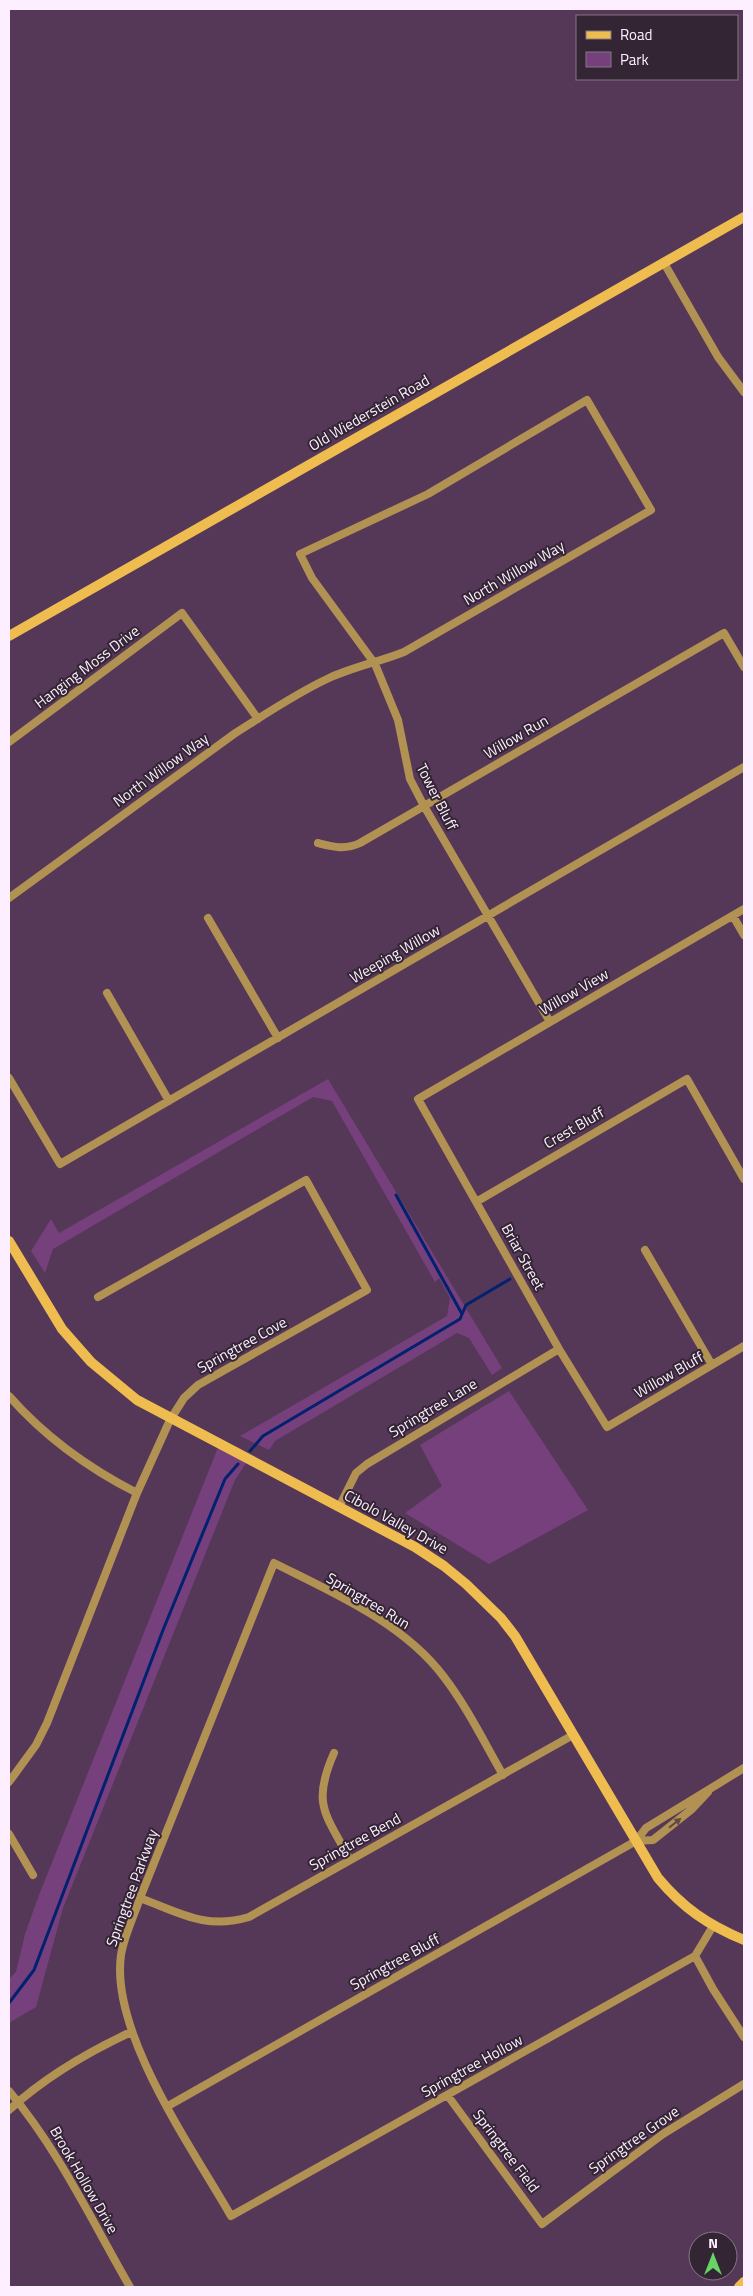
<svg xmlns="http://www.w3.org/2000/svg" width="753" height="2296" viewBox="0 0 753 2296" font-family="'Titillium Web',sans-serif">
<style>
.green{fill:#75407b}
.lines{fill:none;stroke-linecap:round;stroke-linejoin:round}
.stream{stroke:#022170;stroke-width:3}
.street{stroke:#b19253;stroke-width:8}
.secondary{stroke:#efbc50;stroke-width:10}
.oneway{fill:#5f4b3f}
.labels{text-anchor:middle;stroke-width:4;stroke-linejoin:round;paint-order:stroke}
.street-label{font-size:15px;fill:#fdefff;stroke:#332534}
</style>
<rect width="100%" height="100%" fill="#553858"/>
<!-- green -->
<path class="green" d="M328,1079L502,1368L492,1375L469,1338L457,1333L275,1441L269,1450L240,1436L447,1316L450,1298L439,1278L435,1282L332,1101L313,1097L53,1249L45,1273L31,1251L51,1219L59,1233Z
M509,1391L588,1510L489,1564L405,1513L442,1486L420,1445Z
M219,1445L248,1460L235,1480L63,1908L36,2007L9,2023V1979L16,1972L25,1934L39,1895Z"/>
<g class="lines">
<!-- stream -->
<path class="stream" d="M396,1195L462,1314
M250,1451L263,1436L460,1319L466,1305L510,1279
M9,2003L34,1970L163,1630L225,1479L238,1464"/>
<!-- street -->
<path class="street" d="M664,263L718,357L744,392
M9,742L182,613L258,719
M318,843C334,847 345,850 360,843L724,633L744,667
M9,898L234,734C264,715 295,694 327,679C352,667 379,662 404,652L651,510L587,400L428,494L300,554L312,578L375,664L398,720L410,779L424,806L550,1022
M744,909L418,1099L559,1349L607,1427L744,1346
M733,916L744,935
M208,918L278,1038
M107,993L169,1101
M9,1078L60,1164L744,767
M476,1202L687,1079L744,1179
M645,1250L712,1365
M9,1396C45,1437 88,1468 137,1493
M339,1507L356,1473L367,1464L559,1349
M334,1753C311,1805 326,1814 350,1860
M503,1775C484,1742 467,1707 444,1677C404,1623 332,1592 274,1563L140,1898C134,1916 124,1936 121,1955C110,2033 193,2149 231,2216L695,1956L713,1926
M9,1782L36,1745L47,1723L137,1493L170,1420L184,1398L198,1385L367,1290L306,1180L98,1297
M9,1834L33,1875
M636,1841L646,1828L744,1768
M140,1898C180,1913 206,1930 249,1917L573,1735
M695,1956L713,1989L744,2037
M9,2091C58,2149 92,2221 130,2287
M448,2096L542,2224L663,2134L744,2084
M168,2106L636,1841L653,1840L692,1809L708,1792
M9,2110C44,2078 88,2052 131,2032"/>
<!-- secondary -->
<path class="secondary" d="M9,636L744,217
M9,1241L62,1329L91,1362L137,1400L415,1547L444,1566L466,1584L501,1618L515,1636L658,1878C683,1908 708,1925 744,1940
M739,2287L744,2282"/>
</g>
<!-- one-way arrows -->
<defs><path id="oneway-solid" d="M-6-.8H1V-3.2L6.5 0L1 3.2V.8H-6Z" transform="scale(1.25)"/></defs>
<use class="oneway" href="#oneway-solid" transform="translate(675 1823) rotate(-38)"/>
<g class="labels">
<!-- street labels -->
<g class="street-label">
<text transform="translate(369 413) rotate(-30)" y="5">Old Wiederstein Road</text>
<text transform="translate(514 573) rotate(-30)" y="5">North Willow Way</text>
<text transform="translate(87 667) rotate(-37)" y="5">Hanging Moss Drive</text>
<text transform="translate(516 737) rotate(-30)" y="5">Willow Run</text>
<text transform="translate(161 770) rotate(-36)" y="5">North Willow Way</text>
<text transform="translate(437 797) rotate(63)" y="5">Tower Bluff</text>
<text transform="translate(395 954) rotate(-30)" y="5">Weeping Willow</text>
<text transform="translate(574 992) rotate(-30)" y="5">Willow View</text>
<text transform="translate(574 1128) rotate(-30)" y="5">Crest Bluff</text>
<text transform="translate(523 1257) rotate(61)" y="5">Briar Street</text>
<text transform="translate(242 1345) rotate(-29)" y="5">Springtree Cove</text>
<text transform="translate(669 1375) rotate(-30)" y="5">Willow Bluff</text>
<text transform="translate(433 1408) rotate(-31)" y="5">Springtree Lane</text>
<text transform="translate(396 1522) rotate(29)" y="5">Cibolo Valley Drive</text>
<text transform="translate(368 1601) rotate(31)" y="5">Springtree Run</text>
<text transform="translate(355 1842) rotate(-29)" y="5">Springtree Bend</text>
<text transform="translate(132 1888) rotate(-70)" y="5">Springtree Parkway</text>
<text transform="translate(395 1962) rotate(-29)" y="5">Springtree Bluff</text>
<text transform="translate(472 2066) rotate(-29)" y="5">Springtree Hollow</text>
<text transform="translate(634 2140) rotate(-35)" y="5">Springtree Grove</text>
<text transform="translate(506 2151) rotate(53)" y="5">Springtree Field</text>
<text transform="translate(84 2180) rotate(60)" y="5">Brook Hollow Drive</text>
</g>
</g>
<!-- border -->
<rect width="753" height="2296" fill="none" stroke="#fdefff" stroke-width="20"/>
<!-- legend -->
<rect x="576" y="15" width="162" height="65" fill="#332534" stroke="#847685"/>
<rect x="586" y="31" width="25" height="8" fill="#efbc50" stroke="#847685"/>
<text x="620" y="40" font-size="15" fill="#fdefff">Road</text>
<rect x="586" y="52" width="25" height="15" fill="#75407b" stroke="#847685"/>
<text x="620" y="65" font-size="15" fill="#fdefff">Park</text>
<!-- north arrow -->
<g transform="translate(713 2256)"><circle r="24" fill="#332534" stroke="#847685"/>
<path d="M0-4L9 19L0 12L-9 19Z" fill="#68d465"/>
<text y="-8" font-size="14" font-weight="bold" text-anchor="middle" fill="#fdefff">N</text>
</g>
</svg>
